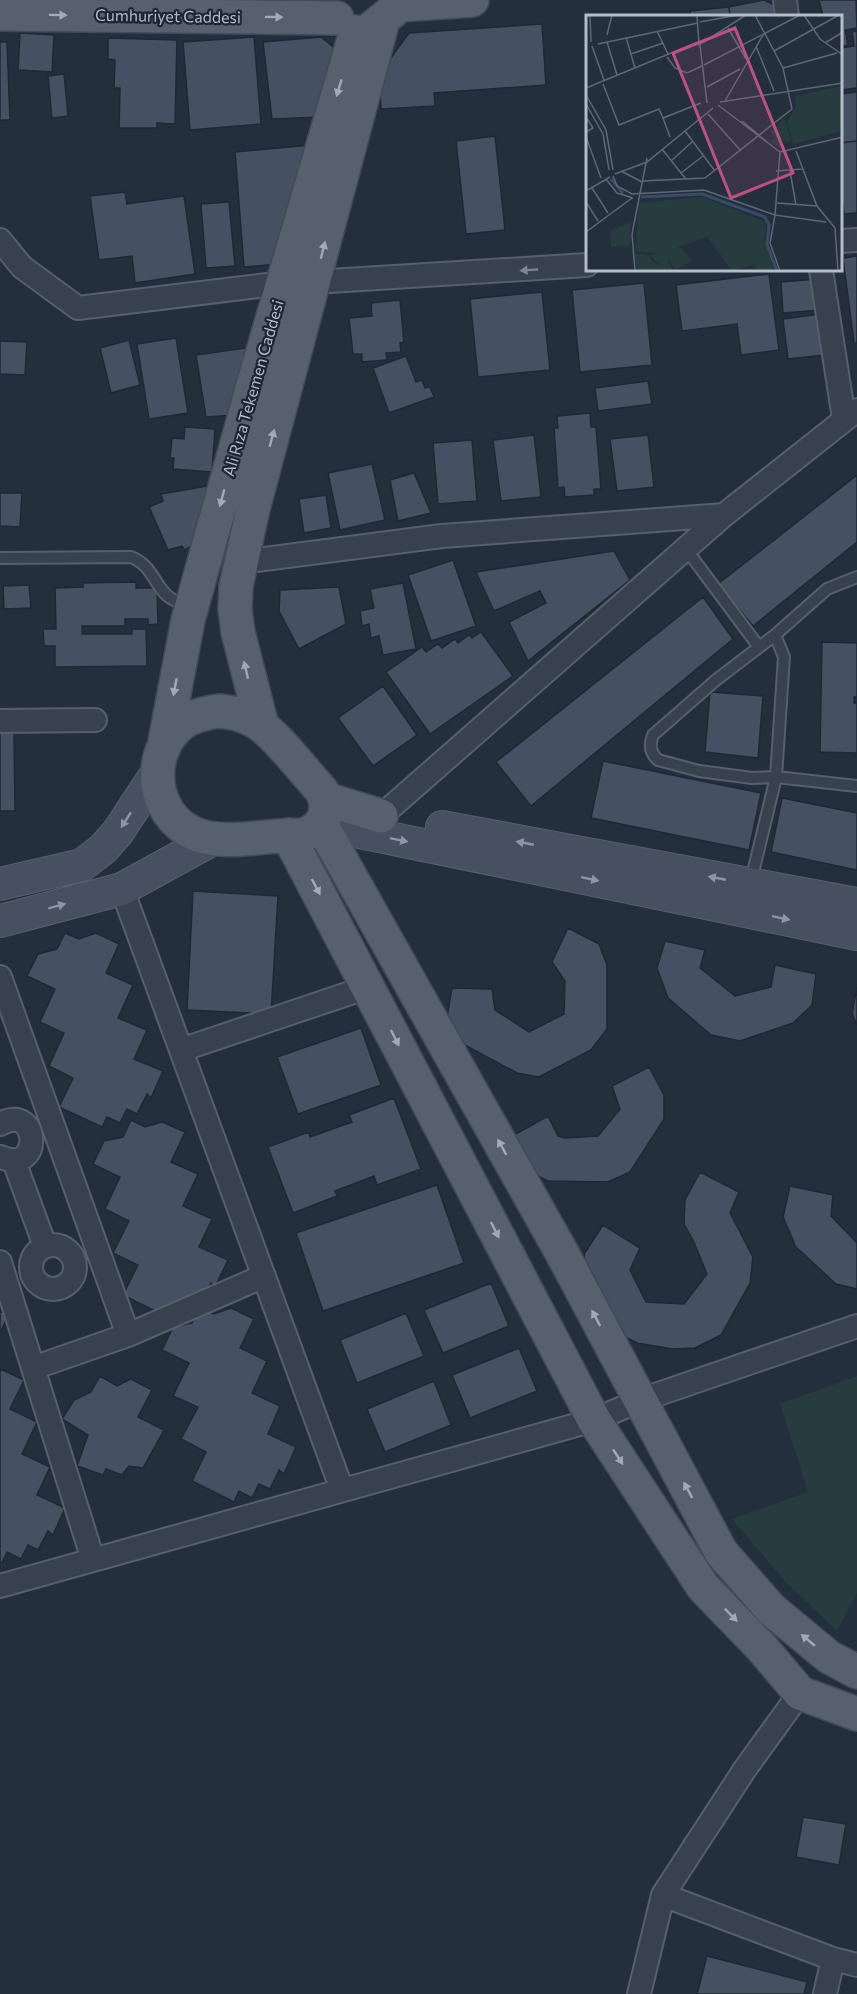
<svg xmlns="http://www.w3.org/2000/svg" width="857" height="1994" viewBox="0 0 857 1994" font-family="Commissioner,sans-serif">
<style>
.green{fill:#263c3f}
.building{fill:#455162;stroke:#1f2835;stroke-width:1.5}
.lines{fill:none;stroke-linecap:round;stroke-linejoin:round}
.lane-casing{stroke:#565f6c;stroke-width:14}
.street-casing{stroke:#565f6c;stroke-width:26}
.secondary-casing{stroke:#565f6c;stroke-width:34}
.primary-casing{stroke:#414a57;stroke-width:36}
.lane{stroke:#38414e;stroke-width:10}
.street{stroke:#38414e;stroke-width:22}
.secondary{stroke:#465061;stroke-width:32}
.primary{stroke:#56606e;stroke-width:33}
.oneway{fill:#a1aab7}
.oneway2{fill:#7c8592}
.oneway3{fill:#8e96a5}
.labels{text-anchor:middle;stroke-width:4.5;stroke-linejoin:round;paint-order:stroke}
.street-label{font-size:16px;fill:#b4bcc9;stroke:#1d2633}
.inset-river{fill:none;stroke:#394c67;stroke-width:3}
.inset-road{fill:none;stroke:#5e6776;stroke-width:1.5}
.view{fill:#bd5182;fill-opacity:0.15;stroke:#bd5182;stroke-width:3}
.inset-edge{fill:none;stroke:#b4bcc9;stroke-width:3}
</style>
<rect width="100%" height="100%" fill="#242f3e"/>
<!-- green -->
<path class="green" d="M857,1376V1593L837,1631L784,1580L732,1519L808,1492L780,1404Z"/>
<!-- building -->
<path class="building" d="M764,0L774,5L780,11L781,16H730L729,7Z
M819,0H856L857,28L845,30L848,45L840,47V16H823Z
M729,7L730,16H691L690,11Z
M542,24L546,85L434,93L435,106L381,109L379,74L409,33Z
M857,31V88L840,90V48L854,46L852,32Z
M20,33L54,35L52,72L18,70Z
M254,37L261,124L190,130L183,42Z
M321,37L341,53L322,117L272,119L263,42Z
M108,38L177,40L175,124L157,123V128H119L120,88H114L115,60L108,59Z
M0,42H7L10,120H0Z
M64,74L68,116L52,118L48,76Z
M857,92V141L840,143V94Z
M495,136L505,230L466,234L456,141Z
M857,141V213L844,214L840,182V143Z
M311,145L279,264L244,267L235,152Z
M125,192L127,204L184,196L195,274L135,283L132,256L99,260L90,196Z
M229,202L235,266L206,268L201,204Z
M857,256V343H854L843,258Z
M769,274L779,350L741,355L737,324L682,331L676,285Z
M818,279L821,310L783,313L781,282Z
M644,283L652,365L580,372L572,290Z
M542,292L550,370L478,377L470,299Z
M400,300L404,342L400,343L401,352L386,353L387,360L362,362V354H353L349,318L372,316L371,303Z
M821,314L825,355L788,359L783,319Z
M176,338L188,413L149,419L137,344Z
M129,340L140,385L111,393L100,348Z
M0,341L27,342L25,375L0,374Z
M253,347L235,415L206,417L196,355Z
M406,356L416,382L422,380L425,388L430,387L434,397L389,413L373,368Z
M648,381L652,404L598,411L595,388Z
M590,413L591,427H596L601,489H594V495L565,497L564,487L558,488L554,428H558L557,416Z
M185,427L215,429L212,472L173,469L174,458H170L172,438L184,439Z
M534,435L541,497L501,501L493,440Z
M648,435L654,487L617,491L610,439Z
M472,440L477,501L438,504L433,443Z
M372,464L385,520L340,530L328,473Z
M414,473L431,513L398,521L390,480Z
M857,475V542L753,626L718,584Z
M213,485L202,539L185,550L182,546L168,550L149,507L163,501L161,494Z
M0,493H22L20,527L0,526Z
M326,495L331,528L304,533L299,499Z
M614,551L630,580L528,661L509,622L546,603L540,591L494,611L476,572Z
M453,560L476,626L431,641L408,575Z
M136,582V588H157L158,624L148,625V619H125V626H82V634H132V629H146L147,666L55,667V646H44L43,629H56L55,588L83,587V583Z
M403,583L416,649L383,655L379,636L371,638L369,624L362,626L360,611L374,608L370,589Z
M29,585L31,608L4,609L3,586Z
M339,587L346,624L299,649L279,611L280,590Z
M703,597L733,639L531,806L496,762Z
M481,632L513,676L430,734L386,672L422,647L426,652L438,644L442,648L455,639L458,643L469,635L472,638Z
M822,642L857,643V697H854V703H857V753L820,752Z
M383,686L417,735L373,766L338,718Z
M710,692L763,696L758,758L705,752Z
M0,733H14L15,811H0Z
M603,761L761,793L749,850L591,818Z
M782,798L857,813V870L771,852Z
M193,891L278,896L271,1014L187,1010Z
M568,928L599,944L607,965V1029L591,1050L539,1077L517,1073L461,1043L447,1017L452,988L492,989L495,1010L529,1032L564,1014L565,981L552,962Z
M65,933L79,939L96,933L119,944L106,973L133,985L118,1018L147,1030L134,1059L163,1071L151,1098L147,1094L137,1114L127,1109L120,1123L107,1117L102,1127L59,1107L73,1078L49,1066L64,1033L40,1022L55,989L27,976L38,954L57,949Z
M665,941L705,950L700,968L735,996L771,987L775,965L816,974L812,1005L793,1023L740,1041L711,1035L668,998L657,968Z
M857,987V1025L852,1014Z
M361,1028L381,1085L298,1114L277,1057Z
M649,1067L664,1095V1119L630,1172L608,1182L548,1181L524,1169L514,1135L548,1116L558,1136L565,1138L598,1136L620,1109L612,1086Z
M394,1098L421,1169L377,1185L374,1176L335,1191L337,1196L293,1213L268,1147L309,1132L310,1137L352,1122L349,1115Z
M131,1120L145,1127L162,1122L185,1132L171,1162L198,1174L183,1206L212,1219L199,1247L228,1260L215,1287L211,1283L201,1302L165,1316L123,1295L138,1265L113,1253L129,1221L105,1209L120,1177L93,1164L104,1141L123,1137Z
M700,1172L739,1192L730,1213L753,1257L750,1283L721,1335L695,1348L673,1349L637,1343L615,1332L586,1278L584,1254L603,1225L640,1248L630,1270L646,1302L684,1304L707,1274L693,1240L684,1224L685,1200Z
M437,1185L464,1263L323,1311L296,1233Z
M790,1186L833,1195L831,1216L857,1243V1289L836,1284L796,1247L783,1217Z
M491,1283L509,1326L443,1353L424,1310Z
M200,1307L214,1314L231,1308L254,1319L240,1348L267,1361L252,1393L280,1406L268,1434L296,1447L284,1474L279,1470L270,1489L259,1484L252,1498L239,1491L234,1502L192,1481L206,1452L181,1439L198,1407L173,1396L189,1363L162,1350L173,1327L192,1323Z
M0,1311L8,1315L0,1334Z
M406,1313L424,1356L357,1383L340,1340Z
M519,1348L537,1391L470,1418L452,1375Z
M0,1369L24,1380L10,1409L37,1422L22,1454L50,1467L37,1495L65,1508L53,1535L48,1531L38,1550L28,1545L21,1559L7,1552L2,1563L0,1562Z
M100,1376L117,1386L131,1379L152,1390L138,1417L164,1430L143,1468L129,1466L122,1475L106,1469L103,1475L77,1466L88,1435L62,1419L74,1400L91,1392Z
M434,1381L451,1425L385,1452L367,1409Z
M803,1817L846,1824L839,1865L796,1857Z
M707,1956L807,1982L804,1994H697Z"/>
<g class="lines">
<!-- lane casing -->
<g class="lane-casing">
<path id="lane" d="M686,549L759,647
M0,558L131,557C160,568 153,601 189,604
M857,577L827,589L775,635L716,680L653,735C649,745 650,753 658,760L699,771L752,778L776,777L857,786
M751,881L776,777L784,657L775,635"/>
</g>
<!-- street casing -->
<g class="street-casing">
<path id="street" d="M785,0L787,16
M0,240L22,267L78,308L283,283
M840,241L857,240
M821,270L844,419
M314,282L587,265
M241,562L442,536L724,515
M0,721L95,720
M381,816L724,515L857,410
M122,889L342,1490
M0,977L128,1335L264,1276
M181,1050L368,987
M0,1124C40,1102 43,1176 1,1157
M14,1161L45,1246
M31 1267a22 22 0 1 1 44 0a22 22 0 1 1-44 0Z
M0,1262L93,1560
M33,1368L128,1335
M0,1586L594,1420L641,1400L857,1326
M663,1895L833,1959L857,1965
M639,1994L663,1895L745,1769L800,1693
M825,1994L833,1959"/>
</g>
<!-- secondary casing -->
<g class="secondary-casing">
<path id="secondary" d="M321,824L857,934
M442,827L857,904
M0,884L82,865L103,849L118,832L158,771
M0,921L122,889L213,839"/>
</g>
<!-- primary casing -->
<g class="primary-casing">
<path id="primary" d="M400,5L472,0
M0,14L337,18
M366,33L406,0
M219,711C232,712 242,714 254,721C274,731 305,773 322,791C331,811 324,828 303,835C269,834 223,847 193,833C151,814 146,754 180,725C191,716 205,713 219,711Z
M262,726L238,632L235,609L236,586L253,509L383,20
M164,747L188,620L254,382L356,32
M326,799L381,816
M321,824L562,1253L721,1552L771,1609L829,1657L857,1672
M288,835L594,1420L703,1587L762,1648L800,1693L857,1714"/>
</g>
<!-- lane -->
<use href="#lane" class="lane"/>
<!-- street -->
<use href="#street" class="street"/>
<!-- secondary -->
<use href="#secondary" class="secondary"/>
<!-- primary -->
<use href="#primary" class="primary"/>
</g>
<!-- one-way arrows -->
<defs><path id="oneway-solid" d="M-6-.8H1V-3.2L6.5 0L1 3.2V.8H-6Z" transform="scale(1.5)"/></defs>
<g class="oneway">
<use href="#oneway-solid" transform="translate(58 15) rotate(1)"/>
<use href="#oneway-solid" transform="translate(274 17) rotate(1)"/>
<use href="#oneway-solid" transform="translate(339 88) rotate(107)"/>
<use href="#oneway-solid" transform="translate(323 250) rotate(-76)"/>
<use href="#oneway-solid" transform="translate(272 438) rotate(-75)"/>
<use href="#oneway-solid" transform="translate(222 498) rotate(105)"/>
<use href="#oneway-solid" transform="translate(246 670) rotate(-103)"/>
<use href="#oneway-solid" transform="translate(175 687) rotate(101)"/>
<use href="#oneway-solid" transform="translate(316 887) rotate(62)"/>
<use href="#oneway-solid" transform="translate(395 1038) rotate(63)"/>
<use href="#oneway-solid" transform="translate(502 1147) rotate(-119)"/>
<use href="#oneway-solid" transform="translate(495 1230) rotate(63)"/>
<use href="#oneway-solid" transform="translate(596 1318) rotate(-118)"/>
<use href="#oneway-solid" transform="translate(618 1457) rotate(57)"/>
<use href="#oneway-solid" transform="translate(688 1490) rotate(-118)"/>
<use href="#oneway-solid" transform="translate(731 1615) rotate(46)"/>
<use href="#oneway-solid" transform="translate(808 1640) rotate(-140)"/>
</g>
<use class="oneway2" href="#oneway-solid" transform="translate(529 270) rotate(176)"/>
<g class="oneway3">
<use href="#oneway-solid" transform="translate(126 820) rotate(123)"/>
<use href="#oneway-solid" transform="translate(399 840) rotate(12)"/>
<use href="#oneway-solid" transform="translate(525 843) rotate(-169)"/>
<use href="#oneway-solid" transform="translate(717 878) rotate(-169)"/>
<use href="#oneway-solid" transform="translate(590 879) rotate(12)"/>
<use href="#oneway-solid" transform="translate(57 906) rotate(-15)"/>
<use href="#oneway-solid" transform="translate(781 918) rotate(12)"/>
</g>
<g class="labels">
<!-- street labels -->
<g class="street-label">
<text transform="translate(168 16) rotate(1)" y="6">Cumhuriyet Caddesi</text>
<text transform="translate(253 388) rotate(-74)" y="6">Ali Rıza Tekemen Caddesi</text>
</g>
</g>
<!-- overview -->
<g transform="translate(586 15)">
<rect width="256" height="256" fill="#242f3e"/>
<path d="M256,71V116L207,129L201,106L210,92L209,81ZM199,103L205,127L196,126L195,132L184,127L189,123L184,117ZM116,182L180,207L179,227L189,256H171L167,250L146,256L122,222L128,219L89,233L95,232L106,246L89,255L81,242L87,256H51L48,238L62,240L66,246L73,250L64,240L70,238L49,236L53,188ZM45,206L44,231L25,232L24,216Z" fill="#263c3f"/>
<path class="inset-river" d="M25,164L37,178M55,182L116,179L179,202L183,210L181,229L191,256"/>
<path class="inset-road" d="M4,0L5,27M111,0L113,30L160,0M218,0L234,24L257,40M0,2V26M114,7L152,0M142,13L160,44M71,16L82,39M21,20L26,0M40,22L49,53M21,27L31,60M239,28L257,17M12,29L112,8M114,30L121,88M6,31L18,65M170,31L188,76M188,36L253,0M45,39L77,28M81,42L89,53L101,58L116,51M118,50L214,0M197,53L251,38M17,69L33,110L73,94L77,103M121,72L154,54M0,73L112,27M0,80L20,115L27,155M139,86L177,20M134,87L257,68M0,89L17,119L23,155M132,90L194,137L257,122M122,99L155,136M0,102L7,113L0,117M156,106L181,127M99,116L129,156M0,122L15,163M84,122L77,103L115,88M76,134L99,163M210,136L231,191L249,213L252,256M85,146L106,127M35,156L56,167M190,156L216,154M204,156L210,190M95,158L117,141M29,159L61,147L127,93M27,161L31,171L46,179L118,175L189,200L194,137M20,164L31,178L47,183M56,166L119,163L206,94L197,53L169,0M6,173L22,198M0,176L24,162M0,187L12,206M191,188L231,191M0,217L46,183M49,256L46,219L61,143M194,256L184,228L189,200L240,207"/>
<path class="view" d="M149,13L207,158L145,183L87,38Z"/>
<rect width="256" height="256" class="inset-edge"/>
</g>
</svg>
